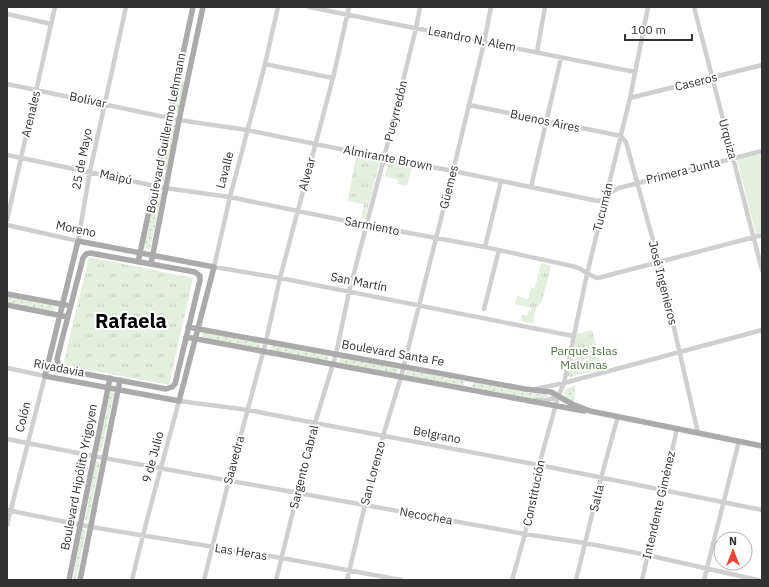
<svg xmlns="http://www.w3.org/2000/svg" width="769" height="587" viewBox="0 0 769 587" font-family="'IBM Plex Sans',sans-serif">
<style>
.grass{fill:url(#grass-dots)}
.park{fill:url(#park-tufts)}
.garden{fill:#e5efe0}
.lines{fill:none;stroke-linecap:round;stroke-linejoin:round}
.minor{stroke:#cfcfcf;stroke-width:4.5}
.major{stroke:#aaa;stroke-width:5.5}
.labels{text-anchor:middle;stroke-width:4;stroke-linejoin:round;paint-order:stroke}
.street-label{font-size:12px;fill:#323232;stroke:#fff}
.park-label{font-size:12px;fill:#4b713c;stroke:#fff}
.town-label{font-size:20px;font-weight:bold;fill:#000;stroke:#fff}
</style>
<defs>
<pattern id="grass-dots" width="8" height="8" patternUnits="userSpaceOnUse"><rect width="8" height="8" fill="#e5efe0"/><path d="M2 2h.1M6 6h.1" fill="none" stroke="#c5cdc1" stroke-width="1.8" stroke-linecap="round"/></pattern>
<pattern id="park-tufts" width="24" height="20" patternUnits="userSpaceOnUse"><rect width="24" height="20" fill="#e5efe0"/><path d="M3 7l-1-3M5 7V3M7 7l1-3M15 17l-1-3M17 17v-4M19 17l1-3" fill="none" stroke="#c5cdc1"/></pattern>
</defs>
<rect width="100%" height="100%" fill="#fff"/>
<!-- grass -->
<path class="grass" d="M179,81L185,82L178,113L173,112Z
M170,123L176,125L164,181L158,180Z
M156,192L162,193L150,249L144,248Z
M7,297L54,306L53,311L7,303Z
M203,332L260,343V348L202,337Z
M271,345L329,356L328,361L270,350Z
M340,357L398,368L397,374L339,363Z
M407,370L465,381L464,386L406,375Z
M473,382L529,393L546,394L548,397L527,398L472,387Z
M575,385L574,402L566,397L564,394L567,389Z
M110,392L114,393L101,452L98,451Z
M96,461L100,462L88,520H85Z
M82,529L86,530L76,580H73Z"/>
<!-- park -->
<path class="park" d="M356,156L380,161L365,219L361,218L364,204L348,201Z
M389,162L412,168L407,186L397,184L398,180L385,176Z
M89,257L193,278L169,385L63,365Z
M541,263L551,266L542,301L536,308L533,324L521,321L522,315L527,316L528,311L531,312L532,308L515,304L517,296L528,299L531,288H535Z
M592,330L602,369L570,377L567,375L574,335Z"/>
<!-- garden -->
<path class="garden" d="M762,154V232L756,234L737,160Z"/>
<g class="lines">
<!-- minor -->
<path class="minor" d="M278,7L265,64L230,197L214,267L280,278L573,336
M309,7L635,72
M694,7L762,270
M7,14L51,24
M537,52L545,7
M265,64L333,78
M7,84L179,120L247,130L384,158L453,171L598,201C606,199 611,191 619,188L762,151
M630,98L762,65
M469,105L621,136L626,142L659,262L698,433
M7,155L165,188L230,197L366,225L485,247L576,267C585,270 588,276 598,278L762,235
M531,187L561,58
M7,220L55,7
M7,225L78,241L90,171L126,7
M485,247L501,181
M484,309L499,250
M7,368L45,376L7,525
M535,389L564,383L762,330
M535,400H547L558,397
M7,439L93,456L525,534L585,543L647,555L758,580
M7,510L91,527L282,558L401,580
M132,580C146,520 163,461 179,401L248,410L315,423L539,465L762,510
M204,580L229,480L266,341L280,278L333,78L349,7
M276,580L315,423L336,354L349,292L384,158L416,28L420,7
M347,580L365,505L383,436L401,377L453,171L484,43L491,7
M512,580L525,534L539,465L558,397L564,383L587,274L630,98L648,7
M576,580L601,478L618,416
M642,580L677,429
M704,580L739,441"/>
<!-- major -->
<path class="major" d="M78,241L214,267L179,401L45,376Z
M90,253L195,272L200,276V280L175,384L172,387L166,389L64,370L59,366L57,359L83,258L86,254Z
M138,262L193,7
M151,264L179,120L203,7
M7,294L66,305
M7,305L68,317
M188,327L525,389L551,392L572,404L590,411L762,446
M186,337L584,411
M69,580L110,378
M80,580L120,380"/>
</g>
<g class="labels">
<!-- street labels -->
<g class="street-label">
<text transform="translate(472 39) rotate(11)" y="4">Leandro N. Alem</text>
<text transform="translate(696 82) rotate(-14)" y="4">Caseros</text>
<text transform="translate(88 100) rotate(12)" y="4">Bolívar</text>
<text transform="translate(396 111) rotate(-76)" y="4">Pueyrredón</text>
<text transform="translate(31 114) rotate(-77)" y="4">Arenales</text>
<text transform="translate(545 121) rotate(12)" y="4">Buenos Aires</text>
<text transform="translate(166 133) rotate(-79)" y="4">Boulevard Guillermo Lehmann</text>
<text transform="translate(728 139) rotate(75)" y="4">Urquiza</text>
<text transform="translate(388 158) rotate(11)" y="4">Almirante Brown</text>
<text transform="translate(82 159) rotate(-79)" y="4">25 de Mayo</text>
<text transform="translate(225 170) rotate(-75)" y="4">Lavalle</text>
<text transform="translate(683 171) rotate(-14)" y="4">Primera Junta</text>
<text transform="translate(307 174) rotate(-75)" y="4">Alvear</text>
<text transform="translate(116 177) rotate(12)" y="4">Maipú</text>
<text transform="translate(449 187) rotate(-76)" y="4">Güemes</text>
<text transform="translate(603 207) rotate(-76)" y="4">Tucumán</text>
<text transform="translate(372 226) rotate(11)" y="4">Sarmiento</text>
<text transform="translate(76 229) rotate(12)" y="4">Moreno</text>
<text transform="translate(359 282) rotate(11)" y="4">San Martín</text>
<text transform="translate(663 283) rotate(76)" y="4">José Ingenieros</text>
<text transform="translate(393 353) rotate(10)" y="4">Boulevard Santa Fe</text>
<text transform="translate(59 368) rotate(11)" y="4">Rivadavia</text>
<text transform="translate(23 417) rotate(-76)" y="4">Colón</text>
<text transform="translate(437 435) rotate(11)" y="4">Belgrano</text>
<text transform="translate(153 457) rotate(-75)" y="4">9 de Julio</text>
<text transform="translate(234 460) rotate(-75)" y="4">Saavedra</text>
<text transform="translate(304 467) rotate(-76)" y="4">Sargento Cabral</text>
<text transform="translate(373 473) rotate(-75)" y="4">San Lorenzo</text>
<text transform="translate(79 477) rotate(-79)" y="4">Boulevard Hipólito Yrigoyen</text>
<text transform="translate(534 493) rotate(-78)" y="4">Constitución</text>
<text transform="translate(597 498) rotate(-76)" y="4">Salta</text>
<text transform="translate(659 505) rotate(-77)" y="4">Intendente Giménez</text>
<text transform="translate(426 516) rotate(10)" y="4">Necochea</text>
<text transform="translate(241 552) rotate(9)" y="4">Las Heras</text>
</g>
<!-- park labels -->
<g class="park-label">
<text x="584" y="355">Parque Islas<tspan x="584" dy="14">Malvinas</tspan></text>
</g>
<!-- town labels -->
<g class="town-label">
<text x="131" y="328">Rafaela</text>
</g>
</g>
<!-- border -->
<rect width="769" height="587" fill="none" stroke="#323232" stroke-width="16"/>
<!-- north arrow -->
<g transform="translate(733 551)"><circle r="19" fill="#ffffff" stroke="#adadad"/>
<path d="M0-3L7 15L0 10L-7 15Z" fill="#ee462f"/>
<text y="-6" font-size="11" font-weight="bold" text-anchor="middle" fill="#323232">N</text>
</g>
<!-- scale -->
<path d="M625 34v6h67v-6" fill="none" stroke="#323232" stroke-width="2"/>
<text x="631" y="34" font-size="12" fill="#323232" stroke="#ffffff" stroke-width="3" paint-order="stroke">100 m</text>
</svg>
